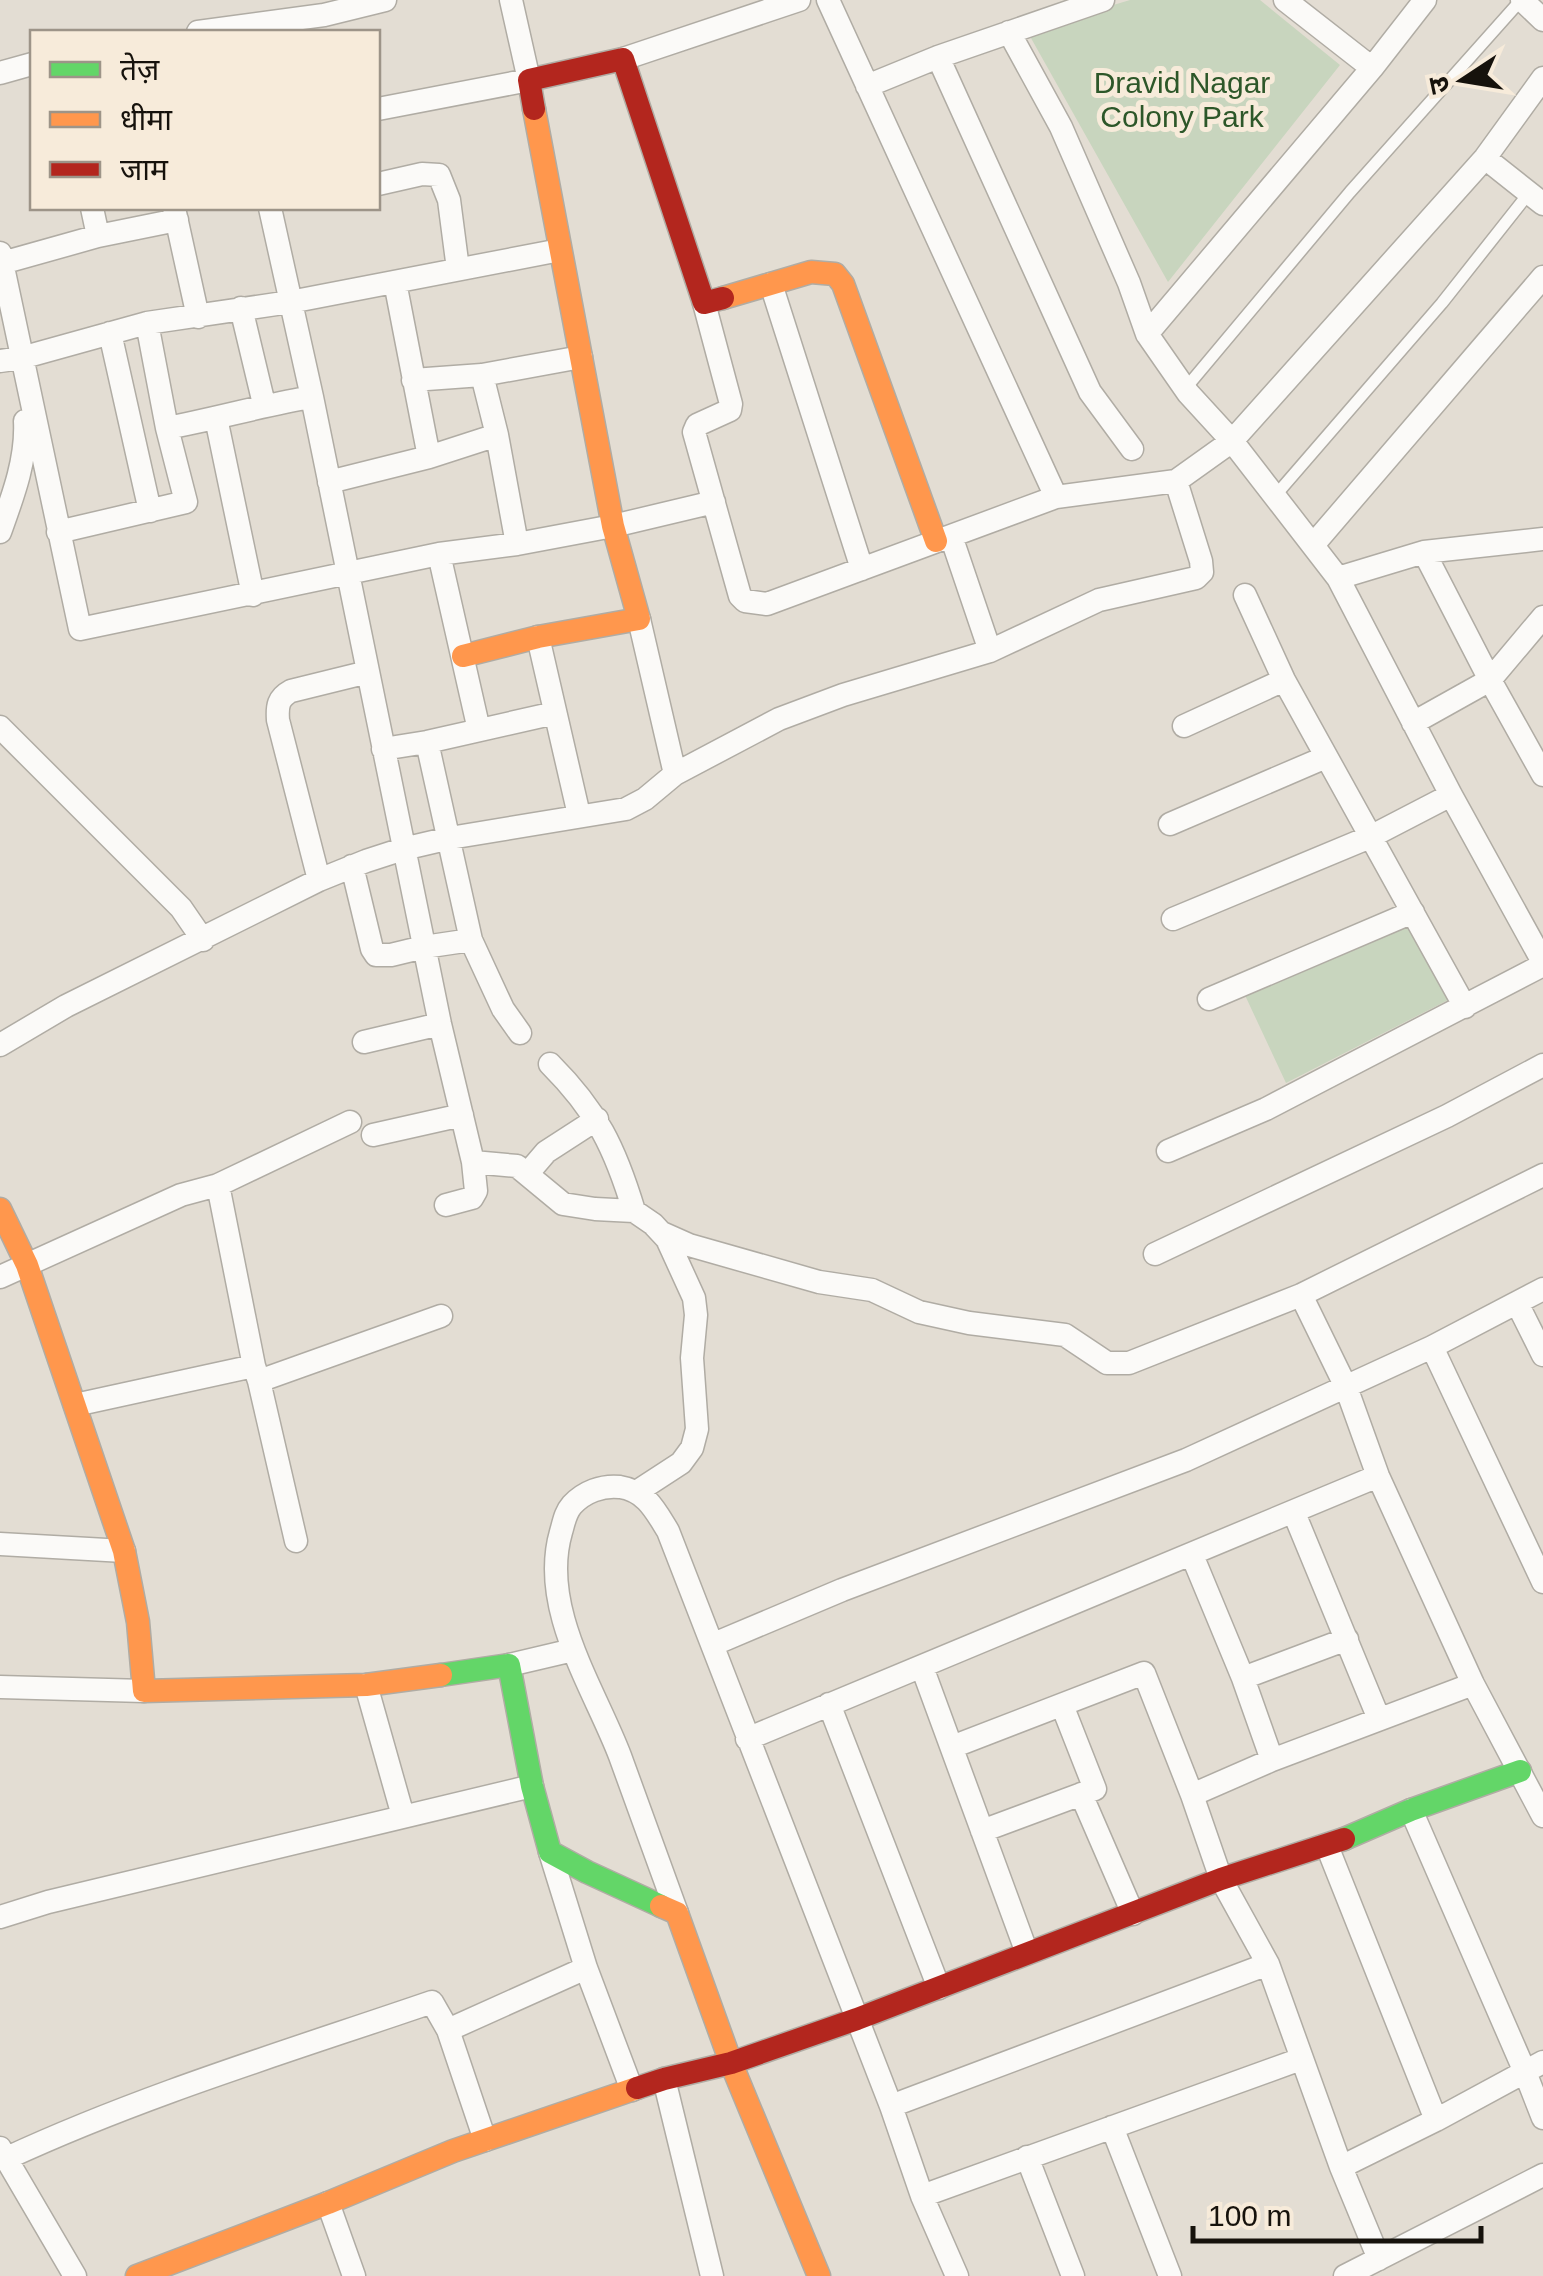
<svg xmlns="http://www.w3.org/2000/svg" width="1543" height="2276" viewBox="0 0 1543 2276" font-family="Helvetica,'Noto Sans Devanagari',sans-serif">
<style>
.green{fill:#c8d5be}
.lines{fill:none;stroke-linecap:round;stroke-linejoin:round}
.lane-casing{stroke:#b0aca4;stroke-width:14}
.street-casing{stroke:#b0aca4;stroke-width:25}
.fast-casing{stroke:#b0aca4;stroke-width:25}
.slow-casing{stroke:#b0aca4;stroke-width:25}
.jam-casing{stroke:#b0aca4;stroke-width:25}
.lane{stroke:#fbfaf8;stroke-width:11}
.street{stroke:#fbfaf8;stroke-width:22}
.fast{stroke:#63d668;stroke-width:22}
.slow{stroke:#ff974d;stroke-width:22}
.jam{stroke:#b3261e;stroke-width:22}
.labels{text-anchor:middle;stroke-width:10;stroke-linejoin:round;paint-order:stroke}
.park-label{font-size:30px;fill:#2d5729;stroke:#f7ebda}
</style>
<rect width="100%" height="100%" fill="#e3ddd3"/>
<!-- green -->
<path class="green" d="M1130,0H1260L1340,65L1168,282L1027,31Z
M1414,918L1452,998L1286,1083L1243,991Z"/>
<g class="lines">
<!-- lane casing -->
<g class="lane-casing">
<path id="lane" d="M1185,389L1350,192L1521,0
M1275,496L1442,303L1529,193"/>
</g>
<!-- street casing -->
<g class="street-casing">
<path id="street" d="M828,0L1056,497
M1285,0L1372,68
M1522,0L1543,20
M198,32L324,15L385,0
M1009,32L1061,127L1129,283L1147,334L1188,393L1232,441L1338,578L1451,795L1543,962
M938,57L1090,392L1132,449
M623,59L799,0
M0,73L32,64
M867,86L938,57L1103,0
M378,109L529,80L511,0
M1485,158L1543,204
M378,184L422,174L439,175L449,200L458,269
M92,208L98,236
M174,208L198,317
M270,208L312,397L440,1024L473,1162L476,1191L472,1198L446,1205
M0,253L80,629L439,554L517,544L613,526L714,502
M2,263L98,236L177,220
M395,282L429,457
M771,284L862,569
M704,303L731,404L730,410L697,425L694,432L740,596L745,601L767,604L1056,497L1176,481L1232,441L1485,158L1543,78
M241,308L264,404
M110,333L150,511
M1147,334L1372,68L1425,0
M0,361L21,358L147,323L290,302L560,250
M482,375L497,435L517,544
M413,380L482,375L581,357
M216,418L253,595
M167,428C216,419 263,405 312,397
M329,482L429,457L497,435
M0,532C13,496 27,459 25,421
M58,532L186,502L167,428L147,323
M951,536L990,651L1099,600L1196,578L1202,572L1201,561L1176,481
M1313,545L1543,277
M1424,552L1490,680L1543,775
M439,554L479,730
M1338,578L1424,552L1543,539
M1245,595L1284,680L1465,1007
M639,619L675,774
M538,637L579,815
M1413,723L1490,680L1543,617
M1184,726L1284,680
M0,727L181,908L203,940
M427,742L471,940L503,1009L520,1033
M383,749L427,742L555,713
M1170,824L1326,757
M352,866L372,949L376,955H391L424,947L471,940
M319,880L278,720C277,706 278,698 291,691L368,672
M1173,919L1370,837L1451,795
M1209,999L1413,912
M364,1042L440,1024
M0,1045L66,1006L319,880L366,861L403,849L450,838L626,809L645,799L675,774L779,719L843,695L990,651
M550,1064C597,1111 615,1148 634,1211
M373,1135L462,1115
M1168,1151L1266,1109L1543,965
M473,1162L517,1166L563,1204L595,1209L634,1211L653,1224L667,1239L694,1298L696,1315L692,1358L697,1429L692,1448L681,1463L638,1491
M528,1173L546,1152L597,1119
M218,1185L254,1366L259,1381L296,1541
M662,1233L689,1245L819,1282L872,1290L919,1312L969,1323L1065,1335L1107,1363H1129L1301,1295L1543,1175
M1155,1254L1447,1116L1543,1065
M0,1277L181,1195L218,1185L350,1122
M1301,1295L1346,1387L1378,1476L1473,1684L1543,1816
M1517,1303L1543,1355
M1432,1347L1543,1582
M259,1381L441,1316
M75,1405L254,1366
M1294,1513L1379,1719
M0,1544L124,1551
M1192,1555L1243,1678L1272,1760
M714,1644L842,1590L1186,1460L1432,1347L1543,1289
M509,1665L573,1650
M922,1667L1027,1953
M1243,1678L1347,1639
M366,1685L403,1816
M0,1687L144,1691
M829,1704L939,1988
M747,1739L1378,1476
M952,1747L1144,1673L1192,1795L1221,1879L1268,1964L1341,2167L1379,2259
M1081,1794L1133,1914
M1192,1795L1272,1760L1473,1684
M1411,1810L1525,2072L1543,2118
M982,1831L1095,1789L1062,1705
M1327,1846L1436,2120
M550,1852L586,1968L632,2090
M677,1913C658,1861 639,1808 620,1756C594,1688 539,1608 561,1532C564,1522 565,1513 572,1505C584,1492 602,1485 620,1487C646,1491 655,1510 668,1531L891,2106L922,2196L957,2276
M0,1917L48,1902L532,1786
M448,2030L586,1968
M664,2079L712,2276
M891,2106L1268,1964
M1112,2127L1170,2276
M0,2148L75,2276
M1027,2157L1073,2276
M7,2158C143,2095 289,2051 432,2002L448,2030L485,2140
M1341,2167L1436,2120L1543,2062
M922,2196L1301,2059
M328,2203L354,2276
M1345,2276L1543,2175"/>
</g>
<!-- fast casing -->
<g class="fast-casing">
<path id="fast" d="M441,1675L509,1665L532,1786L550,1852L587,1872L661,1906
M1344,1839L1411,1810L1520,1771"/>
</g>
<!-- slow casing -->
<g class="slow-casing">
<path id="slow" d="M723,298L811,272L835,274L843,284L936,541
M463,656L538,637L639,619L613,526L534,109
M0,1209L27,1265L124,1551L138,1622L144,1691L366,1685L441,1675
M661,1906L677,1913L731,2063L819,2276
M137,2276L328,2203L453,2151L637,2088"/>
</g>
<!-- jam casing -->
<g class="jam-casing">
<path id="jam" d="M534,109L529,80L623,59L704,303L723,298
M637,2088L664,2079L731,2063L857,2019L1221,1879L1344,1839"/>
</g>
<!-- lane -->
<use href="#lane" class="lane"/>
<!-- street -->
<use href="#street" class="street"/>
<!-- fast -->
<use href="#fast" class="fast"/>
<!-- slow -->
<use href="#slow" class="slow"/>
<!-- jam -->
<use href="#jam" class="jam"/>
</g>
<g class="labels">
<!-- park labels -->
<g class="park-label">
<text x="1182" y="93">Dravid Nagar<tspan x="1182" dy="34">Colony Park</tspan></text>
</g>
</g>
<!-- legend -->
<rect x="30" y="30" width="350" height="180" fill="#f7ebda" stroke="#9d9488" stroke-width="2.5"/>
<rect x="50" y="62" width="50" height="15" fill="#63d668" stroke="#9d9488" stroke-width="2.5"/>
<text x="120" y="80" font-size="30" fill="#16120c">तेज़</text>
<rect x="50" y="112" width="50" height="15" fill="#ff974d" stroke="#9d9488" stroke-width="2.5"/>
<text x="120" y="130" font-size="30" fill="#16120c">धीमा</text>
<rect x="50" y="162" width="50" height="15" fill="#b3261e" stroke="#9d9488" stroke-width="2.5"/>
<text x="120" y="180" font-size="30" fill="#16120c">जाम</text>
<!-- north arrow -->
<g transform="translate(1463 80) rotate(258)" stroke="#f7ebda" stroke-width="8" paint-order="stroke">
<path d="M0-8L18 38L0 25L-18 38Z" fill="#16120c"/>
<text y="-15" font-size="28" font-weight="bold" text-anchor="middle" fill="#16120c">उ</text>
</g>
<!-- scale -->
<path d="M1193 2226v15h288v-15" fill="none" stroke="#16120c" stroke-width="5"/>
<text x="1208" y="2226" font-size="30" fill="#16120c" stroke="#f7ebda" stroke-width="8" paint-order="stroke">100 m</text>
</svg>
